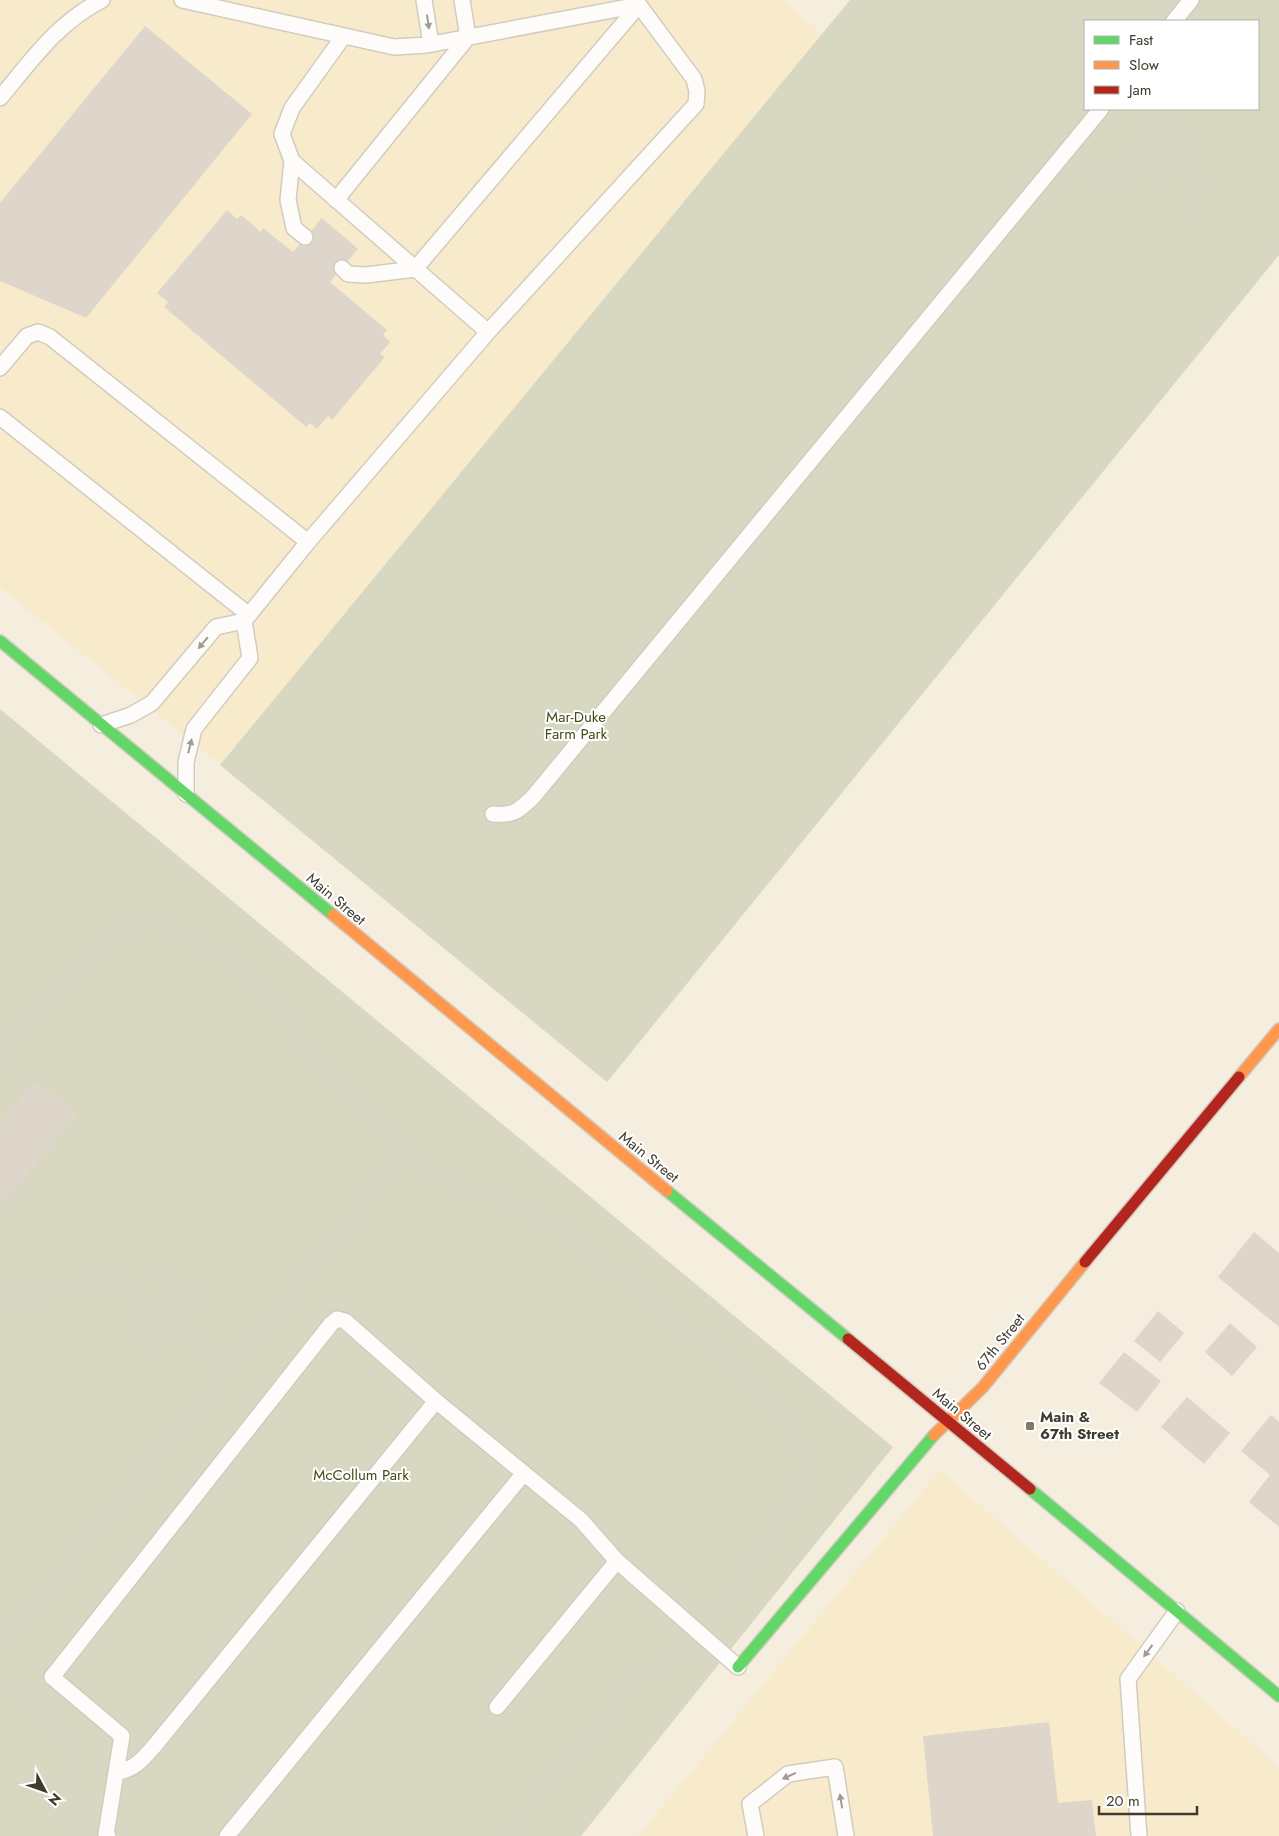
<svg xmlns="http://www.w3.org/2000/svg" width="1279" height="1836" viewBox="0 0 1279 1836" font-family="Jost,sans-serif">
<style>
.built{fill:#f8ebcc}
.green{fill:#d7d7c2;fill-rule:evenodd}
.building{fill:#ded6ca}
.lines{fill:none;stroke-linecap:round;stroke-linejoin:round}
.lane-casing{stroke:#d2ccbf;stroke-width:18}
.fast-casing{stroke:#d2ccbf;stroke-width:14}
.slow-casing{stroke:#d2ccbf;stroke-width:14}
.jam-casing{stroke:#d2ccbf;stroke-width:14}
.path{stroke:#d9d7d2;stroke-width:3;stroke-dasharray:1 4;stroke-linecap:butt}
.lane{stroke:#fefcfa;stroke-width:15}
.fast{stroke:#63d668;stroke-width:11}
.slow{stroke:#ff974d;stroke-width:11}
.jam{stroke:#b3261e;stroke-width:11}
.oneway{fill:#a09c94}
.poi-dot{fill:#807a6b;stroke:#fff;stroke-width:2}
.labels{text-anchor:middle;stroke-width:4;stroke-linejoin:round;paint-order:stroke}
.park-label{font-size:15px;fill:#444c17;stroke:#fff}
.street-label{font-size:15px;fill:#413b2d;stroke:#fff}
.poi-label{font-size:15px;font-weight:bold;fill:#413b2d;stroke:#fff;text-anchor:start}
</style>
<rect width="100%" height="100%" fill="#f5eede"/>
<!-- built -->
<path class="built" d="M0,0H783L822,34L220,765L0,587Z
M940,1470L1279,1767V1836H638Z"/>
<!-- green -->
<path class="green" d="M850,0H1279V255L607,1082L220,765ZM1085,21H1258V109H1085Z
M0,709L893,1447L581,1836H0Z"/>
<!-- building -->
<path class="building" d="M145,26L252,114L86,318L0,281V203Z
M227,210L237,219L241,215L261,232L263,228L293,252L322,218L358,249L330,282L387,330L383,335L390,342L380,354L385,357L332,420L328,416L317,429L310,423L306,427L164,307L168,302L157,293Z
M37,1081L77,1116L3,1202L0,1199V1123Z
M1254,1232L1279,1253V1327L1218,1277Z
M1158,1311L1184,1333L1160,1362L1134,1341Z
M1230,1323L1257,1347L1232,1376L1205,1352Z
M1124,1352L1161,1381L1137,1412L1099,1383Z
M1187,1397L1230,1433L1204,1464L1161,1427Z
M1271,1415L1279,1422V1527L1249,1502L1270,1475L1241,1451Z
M1049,1722L1058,1803L1092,1800L1096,1836H933L923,1736Z"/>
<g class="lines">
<!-- lane casing -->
<g class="lane-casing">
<path id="lane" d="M424,0L431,44
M1174,21L1191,0
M343,37L292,108L282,134L292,161L488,332
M0,98C32,60 57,23 102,0
M292,161L288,200L294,228L305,237
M336,200L468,37L462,0
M342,268L348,274L366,275L415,269L639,5
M0,368L27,336L38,332L50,337L308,542
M0,417L249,615
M101,725L131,715L152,703L216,627L244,621L308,542L488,332L696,104L697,91L694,79L639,5L427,45L394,47L182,0
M186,794V762L194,729L250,658L244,621
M493,814C514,816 518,811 533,797L1101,109
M497,1707L617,1561
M116,1773C137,1768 143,1759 156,1744L436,1401
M108,1836L106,1834L122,1736L52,1677L331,1324L337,1319L345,1321L436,1401L581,1520L617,1561L738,1667
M227,1836L524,1473
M756,1836L750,1804L788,1774L835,1767L846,1836
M1139,1836L1128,1679L1177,1611"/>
</g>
<!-- fast casing -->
<g class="fast-casing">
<path id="fast" d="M0,641L333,915
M667,1191L848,1339
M1030,1489L1279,1696
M738,1667L934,1435"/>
</g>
<!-- slow casing -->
<g class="slow-casing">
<path id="slow" d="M333,915L667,1191
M1239,1077L1279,1029
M934,1435L983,1387L1085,1262"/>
</g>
<!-- jam casing -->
<g class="jam-casing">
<path id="jam" d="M1085,1262L1239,1077
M848,1339L1030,1489"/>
</g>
<!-- path -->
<path class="path" d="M1145,138L1199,184L1193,203L1199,221
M1083,167L1102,184L1108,182L1159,120L1147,109
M1134,176L1181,122
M1153,183L1191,139
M0,1058L74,969L101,941L120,930L138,925L159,926L182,934L207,946L248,976L373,1124L405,1155L440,1175L519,1207L557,1225L767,1393L789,1416L799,1442L804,1467L800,1489L781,1524L715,1616
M0,1289L18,1298L49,1294L91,1278L119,1281L151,1304L228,1369
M132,1323L159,1346L198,1300L156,1266
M0,1647L405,1155
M24,1690L30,1700L77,1741L80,1828
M0,1694L24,1690L31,1687
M504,1836L626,1691L648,1672L680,1656L683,1653"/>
<!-- lane -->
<use href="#lane" class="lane"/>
<!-- fast -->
<use href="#fast" class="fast"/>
<!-- slow -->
<use href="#slow" class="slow"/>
<!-- jam -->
<use href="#jam" class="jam"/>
</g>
<!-- one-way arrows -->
<defs><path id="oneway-solid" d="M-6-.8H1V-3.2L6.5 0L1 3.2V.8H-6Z" transform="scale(1.25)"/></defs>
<g class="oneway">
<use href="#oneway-solid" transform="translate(428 22) rotate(82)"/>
<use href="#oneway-solid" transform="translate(203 643) rotate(130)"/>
<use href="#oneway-solid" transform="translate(190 746) rotate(-76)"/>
<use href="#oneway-solid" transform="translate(1148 1651) rotate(126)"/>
<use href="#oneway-solid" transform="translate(789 1776) rotate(156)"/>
<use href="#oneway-solid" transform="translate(841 1801) rotate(-99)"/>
</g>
<!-- markers -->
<rect class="poi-dot" x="1025" y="1421" width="10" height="10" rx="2.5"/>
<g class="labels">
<!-- park labels -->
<g class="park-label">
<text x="576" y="722">Mar-Duke<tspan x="576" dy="17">Farm Park</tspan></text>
<text x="361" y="1480">McCollum Park</text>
</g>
<!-- street labels -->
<g class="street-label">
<text transform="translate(336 899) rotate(40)" y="5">Main Street</text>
<text transform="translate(649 1157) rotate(39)" y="5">Main Street</text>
<text transform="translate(1000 1342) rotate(-51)" y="5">67th Street</text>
<text transform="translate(962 1414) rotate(40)" y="5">Main Street</text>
</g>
<!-- poi labels -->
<g class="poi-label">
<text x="1040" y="1422">Main &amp;<tspan x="1040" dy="17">67th Street</tspan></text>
</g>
</g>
<!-- legend -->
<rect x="1084" y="20" width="175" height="90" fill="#ffffff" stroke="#b3b1ab"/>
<rect x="1094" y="36" width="25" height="8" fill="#63d668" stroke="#b3b1ab"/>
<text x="1129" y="45" font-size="15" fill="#413b2d">Fast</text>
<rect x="1094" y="61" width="25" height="8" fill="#ff974d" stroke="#b3b1ab"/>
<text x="1129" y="70" font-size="15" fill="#413b2d">Slow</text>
<rect x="1094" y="86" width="25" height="8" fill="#b3261e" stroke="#b3b1ab"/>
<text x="1129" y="95" font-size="15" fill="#413b2d">Jam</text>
<!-- north arrow -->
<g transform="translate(45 1791) rotate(131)" stroke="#ffffff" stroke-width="4" paint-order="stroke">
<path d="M0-4L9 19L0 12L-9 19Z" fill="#413b2d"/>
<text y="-8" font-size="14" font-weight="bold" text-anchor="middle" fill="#413b2d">N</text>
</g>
<!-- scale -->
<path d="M1099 1806v8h98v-8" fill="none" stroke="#413b2d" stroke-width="2.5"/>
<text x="1106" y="1806" font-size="15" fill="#413b2d" stroke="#ffffff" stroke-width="4" paint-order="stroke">20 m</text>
</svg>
